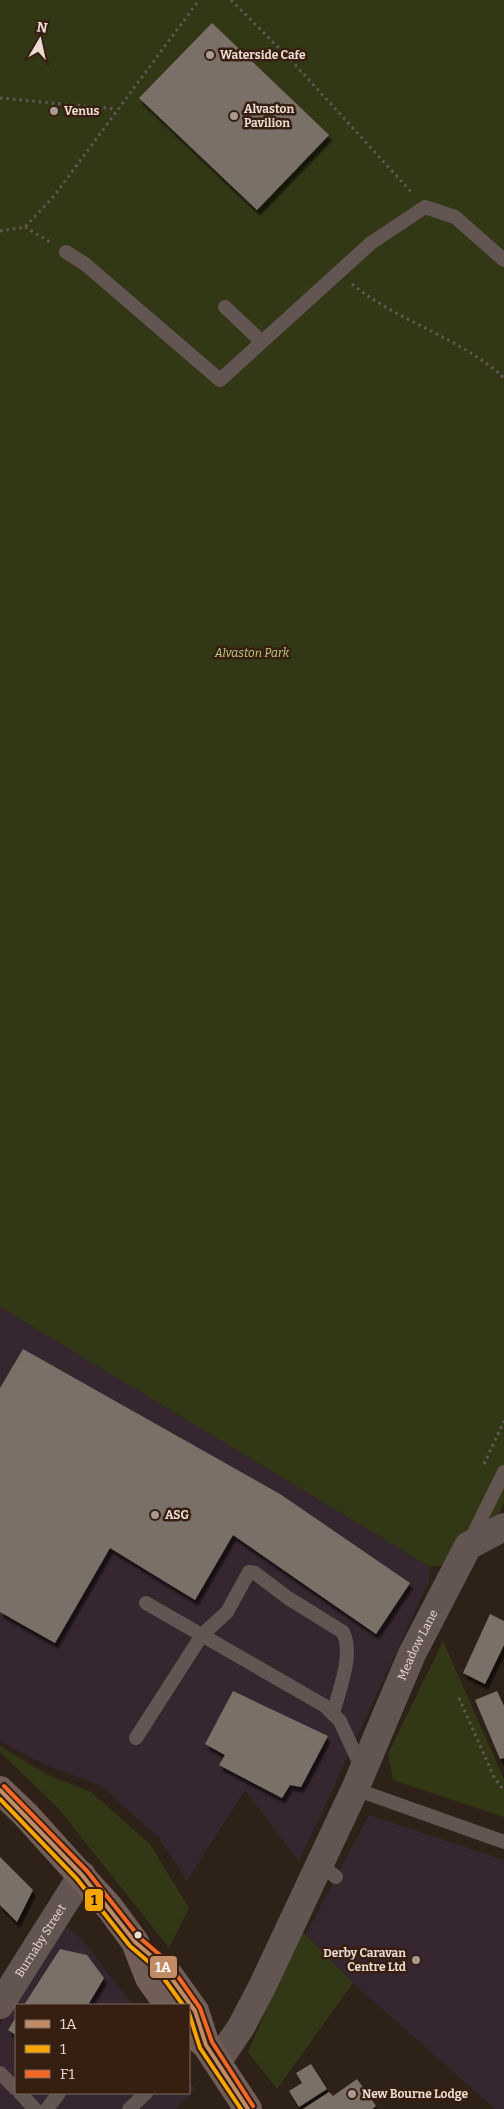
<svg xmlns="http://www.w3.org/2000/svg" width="504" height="2109" viewBox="0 0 504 2109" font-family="Bitter,serif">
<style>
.commercial{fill:#36262f}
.green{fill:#323716}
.building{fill:#7a7067;filter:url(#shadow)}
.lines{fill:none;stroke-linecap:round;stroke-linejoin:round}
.path{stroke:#625753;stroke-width:3;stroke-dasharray:2.5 4;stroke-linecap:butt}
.lane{stroke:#635552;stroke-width:14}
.street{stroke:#635552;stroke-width:28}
.primary{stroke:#715e59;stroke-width:28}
.bus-1-casing{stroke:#361f10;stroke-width:8}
.bus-2-casing{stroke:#361f10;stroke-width:8}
.bus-3-casing{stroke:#361f10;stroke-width:8}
.bus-1{stroke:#c18c65;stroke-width:4}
.bus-2{stroke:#f7a600;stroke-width:4}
.bus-3{stroke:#f36827;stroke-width:4}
.poi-dot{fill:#a99a91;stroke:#361f10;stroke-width:2}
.bus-dot{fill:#ebdbd2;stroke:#361f10;stroke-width:2}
.labels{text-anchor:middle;stroke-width:5;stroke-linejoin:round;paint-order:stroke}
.poi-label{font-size:12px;font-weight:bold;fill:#ebdbd2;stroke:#361f10;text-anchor:start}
.park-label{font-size:12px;font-style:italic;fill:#bece82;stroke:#361f10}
.street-label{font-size:12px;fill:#ebdbd2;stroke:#361f10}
.line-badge{stroke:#361f10;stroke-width:2}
.badge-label{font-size:14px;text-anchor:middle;font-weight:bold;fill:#fff}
.pale-badge-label{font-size:14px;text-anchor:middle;font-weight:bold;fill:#111}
</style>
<defs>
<filter id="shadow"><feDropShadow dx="3" dy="5.5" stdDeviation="1" flood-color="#0009"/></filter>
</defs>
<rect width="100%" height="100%" fill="#2e2118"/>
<!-- commercial -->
<path class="commercial" d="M0,1307L430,1567L429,1581L299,1862L245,1790L187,1881L159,1838L102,1786L44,1764L0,1741Z
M369,1815L504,1860V2109H495L353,1983L305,1936Z
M67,1928L81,1938L132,2005H16V2093H189V2080L195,2089L176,2109H0V2025L54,1935Z"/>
<!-- green -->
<path class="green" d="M0,0H504V1503L475,1561L430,1567L0,1307Z
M443,1641L504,1779V1817L393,1780L388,1754Z
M0,1746L46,1774L91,1792L150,1844L189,1908L169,1948L58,1808L0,1752Z
M301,1930L353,1983L277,2089L248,2052Z"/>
<!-- building -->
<path class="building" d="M212,23L329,135L257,210L139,98Z
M23,1349L280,1494L410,1583L376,1634L233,1535L195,1600L110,1548L55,1643L0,1612V1388Z
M490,1614L504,1621V1645L485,1684L463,1673Z
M233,1691L328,1736L301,1787L290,1785L282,1798L219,1765L225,1755L205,1744Z
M497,1691L504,1706V1758L500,1759L475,1700Z
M0,1857L33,1890L17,1922L0,1905Z
M60,1949L87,1955L104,1978L88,2005H24Z
M16,2017V2035L8,2030Z
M311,2064L327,2089L299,2107L289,2091L302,2083L296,2073Z
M357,2079L376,2106L372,2109H303L329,2092L333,2096Z"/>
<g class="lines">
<!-- path -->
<path class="path" d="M231,0L289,58L413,194
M0,98L116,109
M25,227L50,242
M0,231L25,227L54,196L199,0
M352,284C398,322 460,337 504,378
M484,1464L504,1421
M459,1698L494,1777L504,1791"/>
<!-- lane -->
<path class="lane" d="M66,252L85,264L220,380L371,243L425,207L455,217L504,260
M225,307L262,342
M470,1541L504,1472
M146,1603L325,1706L340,1721L363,1771
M136,1738L202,1635L227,1612L249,1572L255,1573L288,1598L343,1632C354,1656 339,1689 333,1714
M355,1789L504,1842
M321,1865L336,1877
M0,2073L16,2089
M20,2093L35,2109
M47,2109L59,2093
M129,2109L146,2093"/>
<!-- street -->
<g class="street">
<path id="s1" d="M0,2005L82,1875"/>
<path id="s2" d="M218,2061L241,2027L261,1989L355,1789L412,1654L468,1546L504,1527"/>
</g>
<!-- primary -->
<path class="primary" d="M0,1790L25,1814L110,1908L135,1942L149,1978L168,2005
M164,1968L195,2011L206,2045
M193,2034L206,2045L248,2109"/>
<!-- bus-1 casing -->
<g class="bus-1-casing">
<path id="bus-1" d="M0,1790L82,1875L135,1942L162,1965L195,2011L206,2045L248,2109"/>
</g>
<!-- bus-2 casing -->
<g class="bus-2-casing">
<path id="bus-2" d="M0,1799L77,1879L130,1946L157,1969L183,2005
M189,2013L200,2048L241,2109"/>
</g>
<!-- bus-3 casing -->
<g class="bus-3-casing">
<path id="bus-3" d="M4,1786L87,1871L140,1938L167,1961L200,2008L212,2042L253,2106"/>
</g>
<!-- bus-1 -->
<use href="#bus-1" class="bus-1"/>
<!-- bus-2 -->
<use href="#bus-2" class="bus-2"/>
<!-- bus-3 -->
<use href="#bus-3" class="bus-3"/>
</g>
<!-- markers -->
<g class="poi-dot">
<circle cx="210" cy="55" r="5"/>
<circle cx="54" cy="111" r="5"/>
<circle cx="234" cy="116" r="5"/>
<circle cx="155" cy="1515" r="5"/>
<circle cx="416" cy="1960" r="5"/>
<circle cx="352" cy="2094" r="5"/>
</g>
<circle class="bus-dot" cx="138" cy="1935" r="4.5"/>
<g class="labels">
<!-- poi labels -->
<g class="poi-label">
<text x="220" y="59">Waterside Cafe</text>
<text x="244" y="113">Alvaston<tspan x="244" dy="14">Pavilion</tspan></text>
<text x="64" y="115">Venus</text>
<text x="165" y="1519">ASG</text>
<text x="406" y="1957" text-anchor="end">Derby Caravan<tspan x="406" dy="14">Centre Ltd</tspan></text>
<text x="362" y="2098">New Bourne Lodge</text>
</g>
<!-- park labels -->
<g class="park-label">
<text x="252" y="657">Alvaston Park</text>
</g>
<!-- street labels -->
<g class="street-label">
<text dy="4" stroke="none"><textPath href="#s2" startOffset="462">Meadow Lane</textPath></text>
<text dy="4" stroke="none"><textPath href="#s1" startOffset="76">Burnaby Street</textPath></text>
</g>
</g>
<g class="line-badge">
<rect x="84" y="1888" width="20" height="24" rx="5" fill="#f7a600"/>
<rect x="149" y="1955" width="29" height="24" rx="5" fill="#c18c65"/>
</g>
<g class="badge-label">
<text x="163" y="1972">1A</text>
</g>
<g class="pale-badge-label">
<text x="94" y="1905">1</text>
</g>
<!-- legend -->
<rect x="15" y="2004" width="175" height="90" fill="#361f10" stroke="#7e6a5e"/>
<rect x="25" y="2020" width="25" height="8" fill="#c18c65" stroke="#7e6a5e"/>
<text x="60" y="2029" font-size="15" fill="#ebdbd2">1A</text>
<rect x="25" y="2045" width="25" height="8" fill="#f7a600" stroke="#7e6a5e"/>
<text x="60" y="2054" font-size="15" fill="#ebdbd2">1</text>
<rect x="25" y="2070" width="25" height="8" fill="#f36827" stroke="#7e6a5e"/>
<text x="60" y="2079" font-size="15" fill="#ebdbd2">F1</text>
<!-- north arrow -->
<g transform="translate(40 40) rotate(9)" stroke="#361f10" stroke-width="4" paint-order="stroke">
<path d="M0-4L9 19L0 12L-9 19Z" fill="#ebdbd2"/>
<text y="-8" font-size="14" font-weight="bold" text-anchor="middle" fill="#ebdbd2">N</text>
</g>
</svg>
